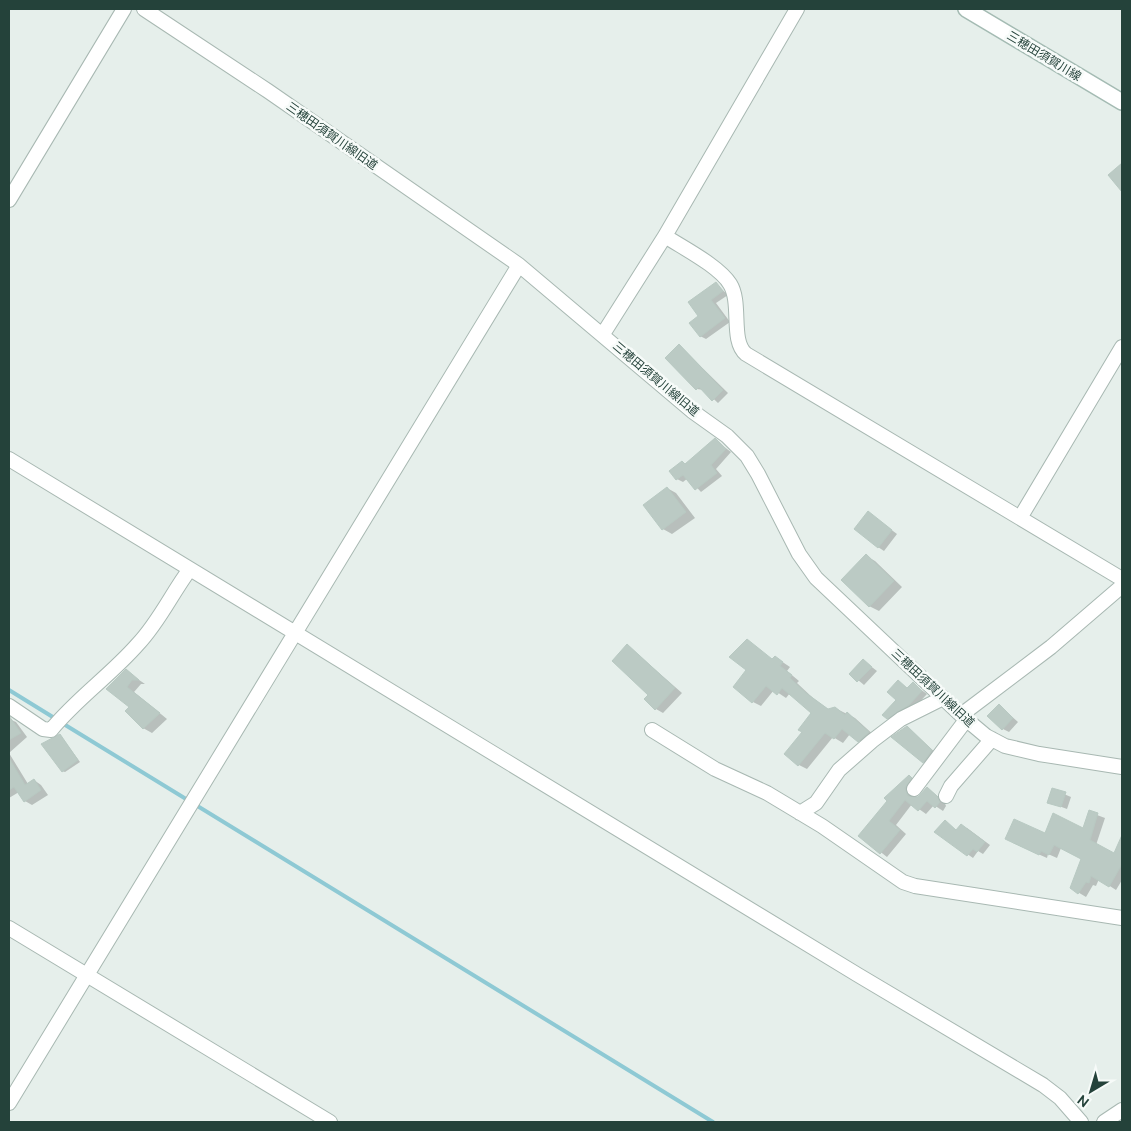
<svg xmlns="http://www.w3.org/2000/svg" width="1131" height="1131" viewBox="0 0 1131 1131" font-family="Ubuntu,'Noto Sans JP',sans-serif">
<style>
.shadow{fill:#0003}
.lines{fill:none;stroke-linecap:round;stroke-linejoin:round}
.stream{stroke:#8ec9d4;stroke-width:4}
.building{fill:#bbcac4;stroke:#b8c9c2}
.street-casing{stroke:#a8b8b2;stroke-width:16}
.secondary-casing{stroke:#a4bbb3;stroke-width:18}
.street{stroke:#fff;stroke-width:14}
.secondary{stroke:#fff;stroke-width:15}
.labels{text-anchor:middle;stroke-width:5;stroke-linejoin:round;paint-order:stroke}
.street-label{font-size:12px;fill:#24423a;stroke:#f7fbf9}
</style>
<rect width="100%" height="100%" fill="#e6efeb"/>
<!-- shadow -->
<path class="shadow" d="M716,284L728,295L716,303L730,322L706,339L700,336V316Z
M680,346L728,393L718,403L704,390L697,389Z
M715,440L731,452L716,469L722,476L701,492L688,478L683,482L677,479L671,471L686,465Z
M667,488L676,493L695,518L672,534L663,529L645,505Z
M869,513L897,534L884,551L878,547Z
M866,556L875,561L902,587L879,611L869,606Z
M627,645L682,693L663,713L656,709Z
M775,657L790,667L787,671L799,681L797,683L814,699L829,710L835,708L855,718L876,737L866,746L850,734L843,743L833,737L807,769L799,765L786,754L804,732L813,713L790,693L786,698L774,690L761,706L753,702Z
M864,661L877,671L864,685L851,674Z
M126,671L145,684H141L134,692L167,719L152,733L143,728L130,707L108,689Z
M898,682L908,689L913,684L927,694L915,707L893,721L887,718L898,700Z
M999,705L1018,722L1009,732L1003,729Z
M9,719L16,722L27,737L9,753Z
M907,727L937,754L929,765L924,762Z
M60,735L80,762L65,772L62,771Z
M9,753L28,784L34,780L41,785L48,795L32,805L25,801L19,792L9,798Z
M909,776L916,780L912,793L914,798H918L927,788L944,801L946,806L943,811L934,805L926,814L912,804L896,825L906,834L887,857L860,836Z
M1052,789L1071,797L1067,809L1048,802Z
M1089,812L1105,818L1096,845L1115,855L1117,851L1122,853V880L1116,890L1099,879L1096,886L1093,885L1086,897L1071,888L1082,859L1061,848L1057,858L1048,854L1047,858L1013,843L1045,834L1084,830Z
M945,822L957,831L967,828L990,845L983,854L978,851L973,858L936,832Z"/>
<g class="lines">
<!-- stream -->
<path class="stream" d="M9,690L56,719
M62,723L713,1122"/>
</g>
<!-- building -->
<path class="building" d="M1122,163V192L1108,175Z
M716,282L723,291L711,300L725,318L700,337L689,323L698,316L688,302Z
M679,344L723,390L712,401L699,387L696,390L665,358Z
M715,438L726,449L711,465L717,473L695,490L683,475L676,480L669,471L682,461L685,464Z
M667,487L686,512L662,530L643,505Z
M868,511L892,530L878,548L854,529Z
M866,554L894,581L869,607L841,580Z
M747,639L772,659L775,656L783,662L780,666L792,675L790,678L806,693L828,709L835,707L845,715L847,712L869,732L858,742L842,729L834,739L825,733L798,766L784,754L802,732L798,730L811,713L782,688L777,695L766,686L752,703L733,687L746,670L729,657Z
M627,644L675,688L655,710L644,699L648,695L612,661Z
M863,659L872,667L857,682L849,674Z
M126,669L139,680H132L127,687L160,713L143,729L125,711L129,707L106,689Z
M898,680L907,688L913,682L922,691L909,705L887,719L882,715L896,700L887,692Z
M999,704L1013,718L1002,730L987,716Z
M9,716L21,733L9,740Z
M907,726L932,750L923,763L891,737Z
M60,734L78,760L62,772L41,744Z
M9,758L25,785L34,779L41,790L24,802L14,787L9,790Z
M909,775L912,778L905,788L908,796L918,797L927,787L937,796L940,802L935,808L927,801L918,811L905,800L889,821L900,830L880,854L858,836L887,801L884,798Z
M1052,788L1066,792L1061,807L1047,803Z
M1089,810L1098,813L1090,840L1114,853L1122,835V864L1109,887L1091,876L1089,883L1086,882L1078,894L1070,888L1081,859L1054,845L1049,855L1041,851L1039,855L1005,839L1014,819L1045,833L1053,813L1083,828Z
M945,820L956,830L961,824L985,842L977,852L973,849L967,856L934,832Z"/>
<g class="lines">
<!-- street casing -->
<g class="street-casing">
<path id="street" d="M144,9L268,91L519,265L692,411L727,436L747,456L758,474L799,554L816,578L961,715L986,736L1005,746L1039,754L1122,767
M9,200L124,9
M665,236C683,248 719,266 730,284C742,303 730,341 746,354L1122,579
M603,334L665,236L797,9
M9,459L858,975L1043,1085L1060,1098L1081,1122
M1020,518L1122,347
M9,706L43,729L51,730C77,698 111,675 138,644C159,622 172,593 190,569
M961,715L1051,647L1122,586
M652,730L715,769L767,793L822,826L903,882L915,886L1122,918
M914,789L966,720
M946,796L951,786L992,739
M800,813L816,803L839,770L872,741L901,719L943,698
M9,928L330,1122
M9,1103L519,265
M1104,1122L1122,1110"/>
</g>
<!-- secondary casing -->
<g class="secondary-casing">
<path id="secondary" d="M966,9L1122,102"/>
</g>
<!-- street -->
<use href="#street" class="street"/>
<!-- secondary -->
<use href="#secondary" class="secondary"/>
</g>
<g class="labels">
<!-- street labels -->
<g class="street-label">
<text transform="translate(1044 56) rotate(31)" y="4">三穂田須賀川線</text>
<text transform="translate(332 136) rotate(35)" y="4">三穂田須賀川線旧道</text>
<text transform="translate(656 379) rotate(40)" y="4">三穂田須賀川線旧道</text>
<text transform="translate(933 688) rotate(43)" y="4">三穂田須賀川線旧道</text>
</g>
</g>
<!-- border -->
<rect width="1131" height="1131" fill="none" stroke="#24423a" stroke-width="20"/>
<!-- north arrow -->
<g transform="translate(1091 1091) rotate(218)" stroke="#f7fbf9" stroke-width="4" paint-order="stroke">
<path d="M0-4L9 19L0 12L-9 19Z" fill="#24423a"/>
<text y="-8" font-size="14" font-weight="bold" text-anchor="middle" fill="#24423a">N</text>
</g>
</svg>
